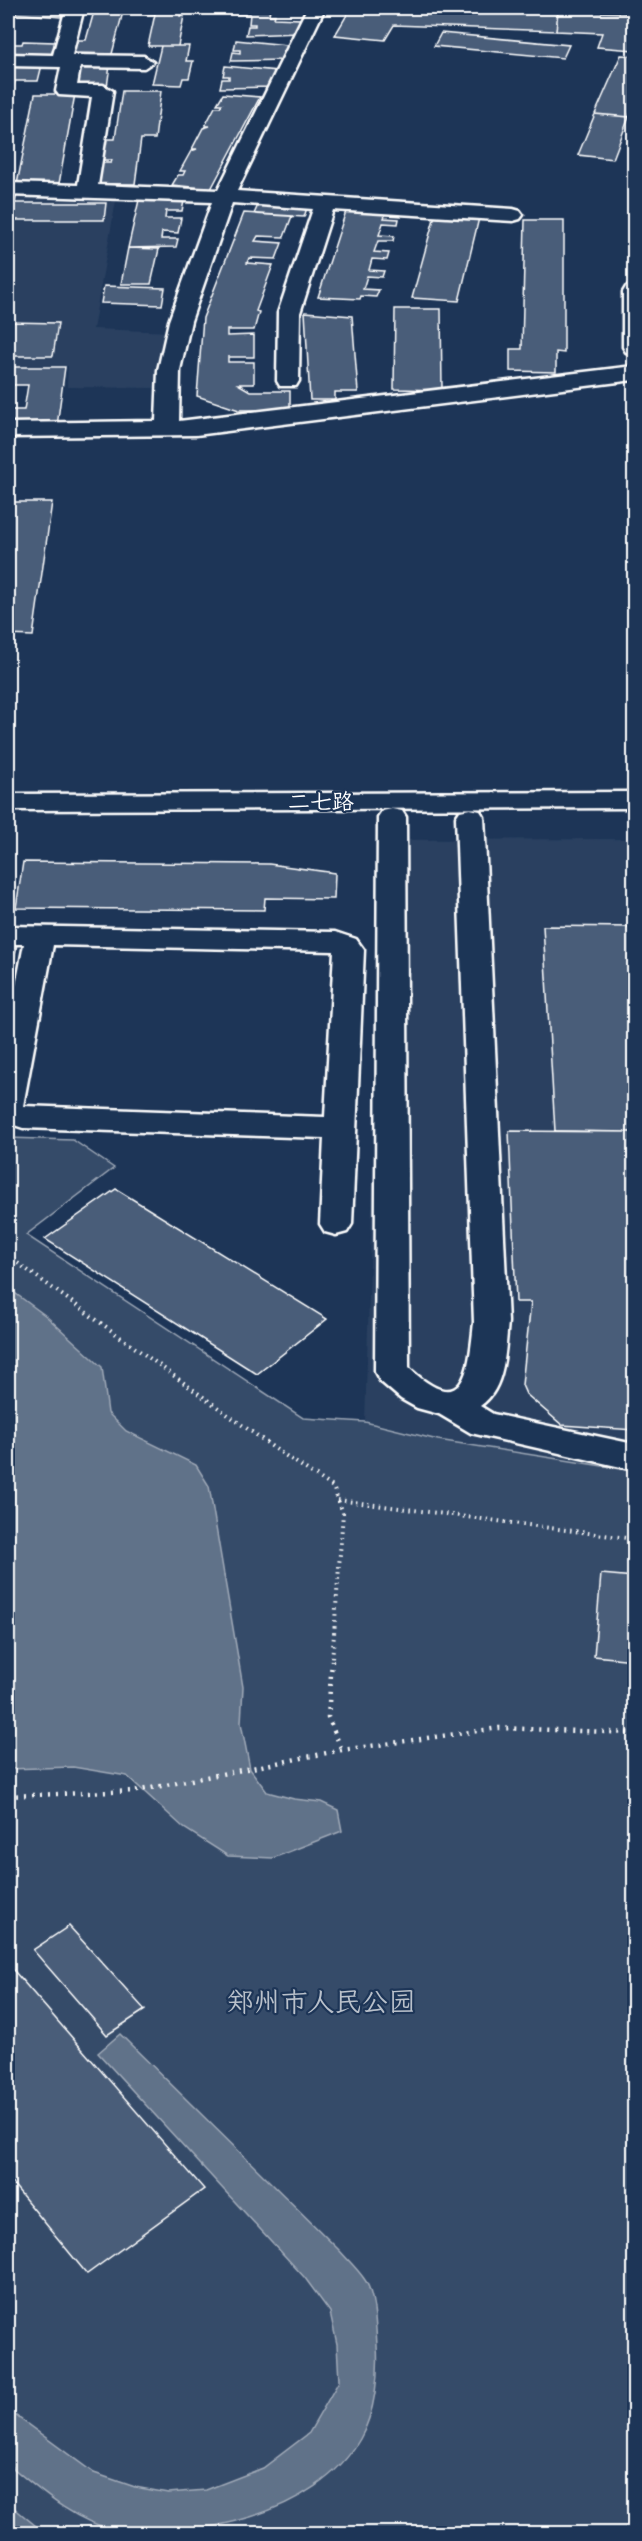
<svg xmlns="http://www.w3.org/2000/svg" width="642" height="2541" viewBox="0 0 642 2541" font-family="Mynerve,'LXGW WenKai TC',sans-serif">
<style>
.built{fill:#2a4161}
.green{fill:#364b69;stroke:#9aa5b4;stroke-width:1.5}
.water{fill:#617289;stroke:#a0aab8;stroke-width:1.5}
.building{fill:#4a5d79;stroke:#fff;stroke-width:1.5}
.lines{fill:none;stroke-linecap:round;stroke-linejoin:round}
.minor-casing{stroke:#fff;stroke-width:5}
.major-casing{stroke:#fff;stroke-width:5}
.path-far1{stroke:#fff;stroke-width:4;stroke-dasharray:1.5 4.5;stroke-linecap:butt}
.path{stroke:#fff;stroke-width:4.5;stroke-dasharray:2 6;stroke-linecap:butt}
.minor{fill:#1d3557;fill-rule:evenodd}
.major{fill:#1d3557;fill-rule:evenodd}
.labels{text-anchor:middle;stroke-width:4.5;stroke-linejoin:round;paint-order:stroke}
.street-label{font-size:22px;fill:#fff;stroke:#1d3557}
.near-park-label{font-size:27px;fill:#b9c0ca;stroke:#1d3557}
</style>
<rect width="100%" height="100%" fill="#1d3557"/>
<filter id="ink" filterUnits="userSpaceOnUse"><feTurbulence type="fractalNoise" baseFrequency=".0167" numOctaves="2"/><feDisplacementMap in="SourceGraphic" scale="12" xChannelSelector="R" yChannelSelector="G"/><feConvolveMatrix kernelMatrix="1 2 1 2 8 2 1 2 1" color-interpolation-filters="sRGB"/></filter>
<g filter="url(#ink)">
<!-- built -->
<path class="built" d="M8,192L117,195L93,329L172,332L159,388L67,387L68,366H8Z
M634,839V1471L438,1440L365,1422L381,924L377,840Z"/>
<!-- green -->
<path class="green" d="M8,1138L73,1140L114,1168L26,1235L303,1418L365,1422L438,1440L634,1471V2533L8,2534Z"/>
<!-- water -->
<path class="water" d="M8,1288L46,1316L102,1367L108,1413L126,1431L196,1465L209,1486L243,1687L241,1723L250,1769L267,1792L294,1799L321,1802L338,1810L342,1831L273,1858L228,1856L184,1828L127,1776L73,1767L8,1769Z
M120,2034L338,2249C347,2259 358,2269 365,2280C375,2294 376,2328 377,2346C379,2375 375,2413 360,2439C317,2514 195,2541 114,2530C72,2520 40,2490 8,2464V2410L94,2473L135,2487L168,2493L206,2490L263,2468L309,2433L339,2381L337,2344L330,2312L305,2278L98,2053Z
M8,2503L41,2530L51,2533H8Z"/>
<!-- building -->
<path class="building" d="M8,8H64L61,17L11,13L8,26Z
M95,8H124L112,54L69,53L72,40H86Z
M137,8H181L180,16H184L178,46H148L155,14L135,13Z
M209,8H270L269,15H275L274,18L301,19L299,33L246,35L248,26H255V24H249L250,14H208Z
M362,8H469L558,11L556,31L394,25L385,40L335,35L348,13Z
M558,11L634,13V50L597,47L602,33L556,31Z
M441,33L569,45L563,58L434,46Z
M236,40L287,45L284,60L231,61L233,52L240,53V50H234Z
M23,41L55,42L51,56L8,55V44H22Z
M161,46H189L186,61H193L189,78H183L181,85L152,84Z
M621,55L634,56V103L629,117L595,114Z
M8,62L42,65L38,81H15L14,85H8Z
M81,64L110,65L107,87L77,86Z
M225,66L277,71L274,87L220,88L222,79H229V76H223Z
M122,91H161L155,139H141L135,184H96L100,163H111L112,160H100L104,139H115Z
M35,94H75L59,184H17Z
M223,94L260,97L211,189L172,185L178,175H183L185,171H180L191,151L197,149H192L203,128L210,126H205L215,107H220L222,104H217Z
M595,114L629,117L613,159L578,155Z
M8,192H17L15,203H106L104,220H8Z
M139,200L184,201L182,211H166L165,218H181L178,233L162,232L161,239H178L176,247L128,248Z
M258,205L295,207L307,208L304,217L254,214Z
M347,208L387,210L384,218L399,219L398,224L383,223L379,235L394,236L393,241H378L374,252L389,253L387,260L372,259L369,270L384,271L382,277L367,276L363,289L379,290L376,297L361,296L360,299L318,297Z
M244,213L292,216L284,237L258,236L255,241L282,243L276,259L249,258L247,263L273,265L256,311L259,312L254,330H227V336L254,335V357H228V362H254V384H238L250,391H290V410H239L197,396L203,318Z
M435,215L479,218L459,301L412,298Z
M525,220H564V353L556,352V372L510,371V349H522Z
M128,248L159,249L151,284H121Z
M104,286L165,288L162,305L101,303Z
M395,309H441L442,390L394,389Z
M305,312L352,316L358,392H335V400H310Z
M8,322L58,323L53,356H8Z
M8,367H65L57,426H8V410H24L28,385H8Z
M8,502H52L33,636L8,635Z
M23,862L269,864L335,873L334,899L265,898L264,910L16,908Z
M543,926L634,927V1132L555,1131Z
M8,943L17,944L8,991Z
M509,1131L634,1132V1430L562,1425L526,1394L522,1385L531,1302H516Z
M116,1189L327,1319L257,1374L45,1239Z
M601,1574L634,1577V1660L594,1656Z
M69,1926L145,2010L107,2035L33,1950Z
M8,1964L204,2189L87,2274L8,2178Z"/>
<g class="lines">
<!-- minor casing -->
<g class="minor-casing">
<path id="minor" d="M66,8H84L72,55L144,56L153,62L144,68L80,67L77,85H103L113,91L98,185L218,190L307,8H325L237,191L513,209L520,211L523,215L520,219L513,221L333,210L300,313L299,381L296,386H280L277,381L278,313L313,209L232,203L191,321L180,370L179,421L634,366V380L196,435L8,437V423L156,421L158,370L169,321L212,202L8,195V183L78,185L92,97L59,95L56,91L61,67L8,66V54L53,55Z
M634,286V354L626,352L623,347V292L626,287Z
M392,809L402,811L406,817L409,1368C466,1421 469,1369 474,1322L456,817L460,811L470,809L480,811L484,817L508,1322C505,1349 506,1389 480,1406L493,1414L634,1444V1470L471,1433L439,1414L417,1408L401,1399L380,1381L375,1372L378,817L382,811Z
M8,926L335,932L356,939L364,950L352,1224L347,1232L336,1235L325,1232L320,1224L324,1138L23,1128L8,1123V1028L24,944H8ZM53,945L334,951L325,1117L23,1106Z"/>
</g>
<!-- major casing -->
<g class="major-casing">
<path id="major" d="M634,792V808L8,810V794Z"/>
</g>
<!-- path-far1 -->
<path class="path-far1" d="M8,1256L274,1448L333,1487L343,1513L332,1661
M338,1500L634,1539"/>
<!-- path -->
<path class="path" d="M332,1660L328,1717L342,1750
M8,1796L136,1791L342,1750L499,1728L634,1733"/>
<!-- minor -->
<use href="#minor" class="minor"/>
<!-- major -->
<use href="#major" class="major"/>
</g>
</g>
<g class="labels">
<!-- street labels -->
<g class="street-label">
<text x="321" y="809">二七路</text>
</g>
<!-- near-park labels -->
<g class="near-park-label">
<text x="321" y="2011">郑州市人民公园</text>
</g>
</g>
<!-- margin -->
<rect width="642" height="2541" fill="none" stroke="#1d3557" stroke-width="30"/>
<rect x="15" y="15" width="612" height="2511" fill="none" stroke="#fff" stroke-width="2" filter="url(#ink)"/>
</svg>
